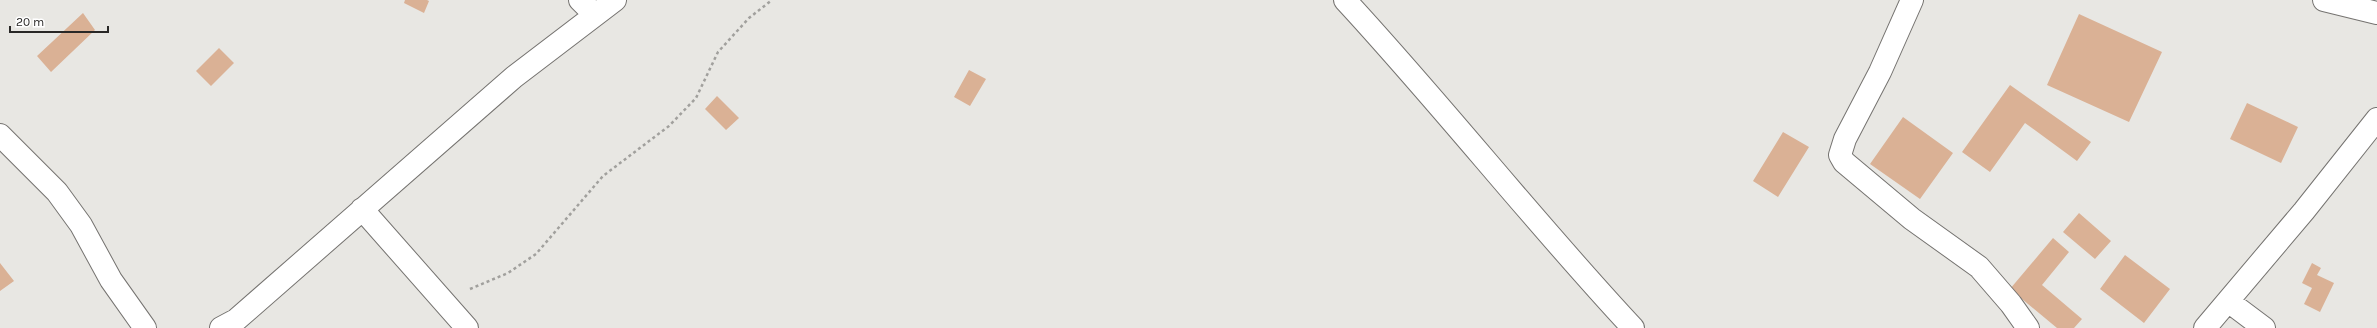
<svg xmlns="http://www.w3.org/2000/svg" width="2377" height="328" viewBox="0 0 2377 328" font-family="Karla,sans-serif">
<style>
.building{fill:#dab195}
.lines{fill:none;stroke-linecap:round;stroke-linejoin:round}
.minor-casing{stroke:#757370;stroke-width:24}
.path{stroke:#a1a09d;stroke-width:2.5;stroke-dasharray:3 3;stroke-linecap:butt}
.minor{stroke:#fff;stroke-width:22}
</style>
<rect width="100%" height="100%" fill="#e8e7e3"/>
<!-- building -->
<path class="building" d="M405,0H427L429,1L424,13L404,3Z
M83,13L95,30L51,72L37,56Z
M2079,14L2162,52L2129,122L2047,85Z
M219,48L234,63L211,86L196,71Z
M969,70L986,79L970,106L954,97Z
M2010,85L2091,142L2077,161L2025,123L1990,172L1962,152Z
M717,96L739,118L726,130L705,109Z
M2247,103L2298,127L2281,163L2230,139Z
M1903,117L1953,153L1920,199L1870,164Z
M1783,132L1809,147L1778,197L1753,181Z
M2079,213L2111,241L2095,259L2063,232Z
M2053,238L2069,252L2042,285L2082,319L2074,328H2057L2010,289Z
M2125,255L2170,289L2144,323L2100,289Z
M0,263L14,281L0,291Z
M2312,263L2321,268L2317,275L2334,283L2320,312L2304,304L2312,288L2302,283Z"/>
<g class="lines">
<!-- minor casing -->
<g class="minor-casing">
<path id="minor" d="M580,0L594,14
M1345,0C1444,107 1534,222 1633,328
M1912,0L1880,72L1845,139L1840,155L1844,162L1912,219L1979,267L2011,304L2028,328
M2324,0L2377,13
M0,135L57,192L81,225L111,280L145,328
M362,209L467,328
M2228,301L2264,328
M221,328L236,320L514,77L615,0
M2205,328L2304,211L2377,119"/>
</g>
<!-- path -->
<path class="path" d="M470,289L508,273L536,254L603,176L669,126L696,98L718,52L749,18L772,0"/>
<!-- minor -->
<use href="#minor" class="minor"/>
</g>
<!-- scale -->
<path d="M10 26v6h98v-6" fill="none" stroke="#292827" stroke-width="2"/>
<text x="16" y="26" font-size="12" fill="#292827" stroke="#ffffff" stroke-width="3" paint-order="stroke">20 m</text>
</svg>
